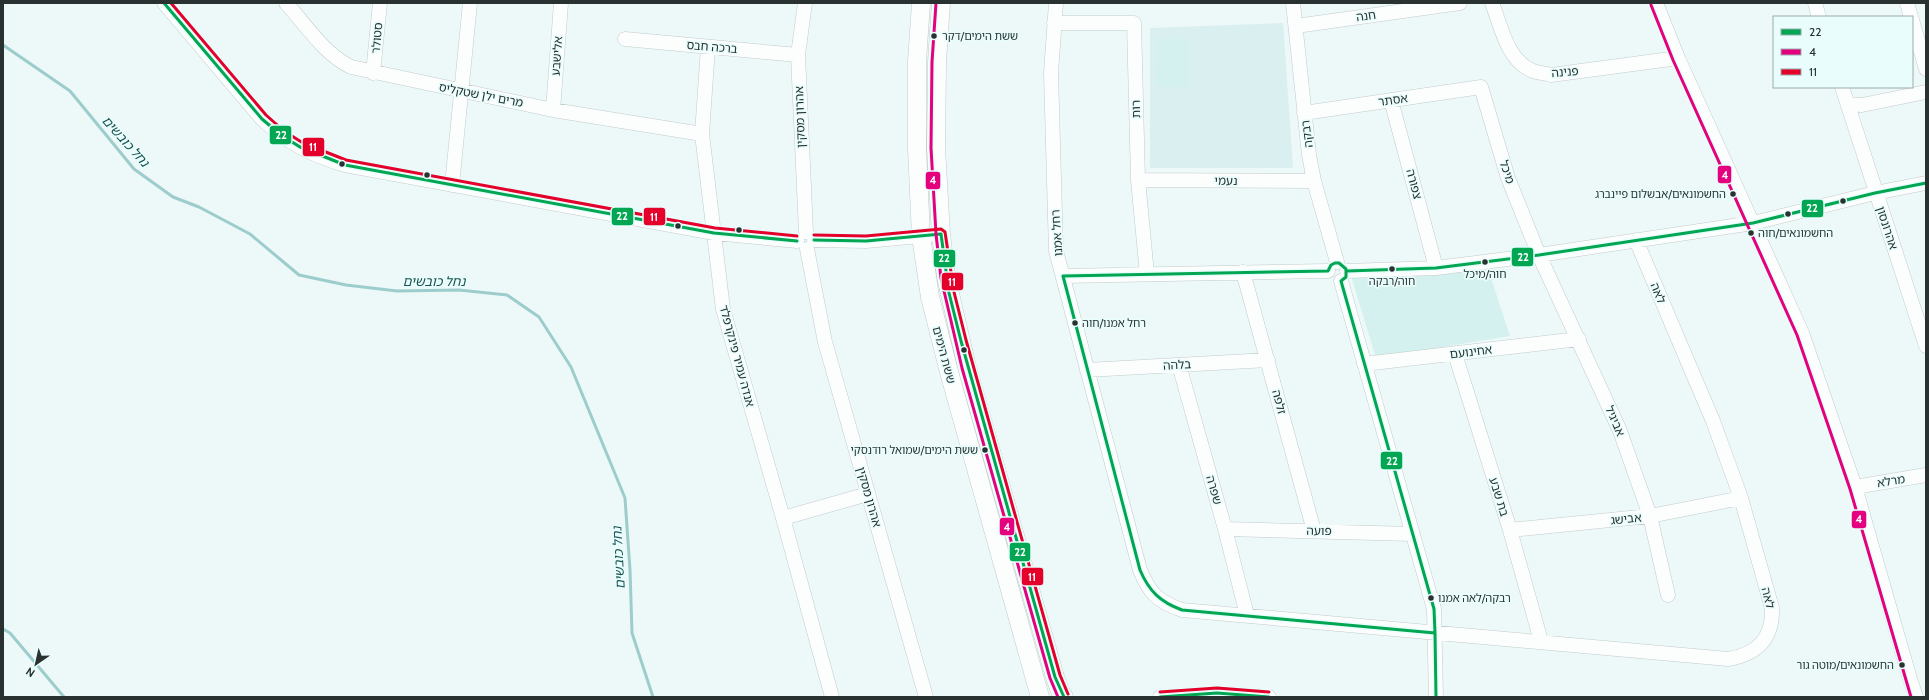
<svg xmlns="http://www.w3.org/2000/svg" width="1929" height="700" viewBox="0 0 1929 700" font-family="Cabin,'Noto Sans Hebrew',sans-serif">
<style>
.built{fill:#daefef}
.park{fill:#d4f1f0}
.lines{fill:none;stroke-linecap:round;stroke-linejoin:round}
.stream{stroke:#9ccdcc;stroke-width:3}
.minor-casing{stroke:#c2cbcb;stroke-width:15}
.major-casing{stroke:#c2cbcb;stroke-width:19}
.minor{stroke:#fcfefe;stroke-width:14}
.major{stroke:#fcfefe;stroke-width:18}
.bus-1-casing{stroke:#e8fdfc;stroke-width:6}
.bus-2-casing{stroke:#e8fdfc;stroke-width:6}
.bus-3-casing{stroke:#e8fdfc;stroke-width:6}
.bus-1{stroke:#00a651;stroke-width:3}
.bus-2{stroke:#e5007d;stroke-width:3}
.bus-3{stroke:#e4002b;stroke-width:3}
.bus-dot{fill:#293131;stroke:#e8fdfc;stroke-width:1.5}
.labels{text-anchor:middle;stroke-width:3.5;stroke-linejoin:round;paint-order:stroke}
.bus-label{font-size:11px;fill:#293131;stroke:#e8fdfc;text-anchor:start}
.street-label{font-size:12px;fill:#293131;stroke:#e8fdfc}
.water-label{font-size:13px;font-style:italic;fill:#1a5252;stroke:#e8fdfc}
.line-badge{stroke:#e8fdfc;stroke-width:1.5}
.badge-label{font-size:11px;text-anchor:middle;font-weight:bold;fill:#fff}
</style>
<rect width="100%" height="100%" fill="#edf8f8"/>
<!-- built -->
<path class="built" d="M1283,23L1293,168H1150V28Z"/>
<!-- park -->
<path class="park" d="M1158,38L1190,39L1188,87L1156,86Z
M1489,272L1510,336L1376,358L1351,276Z"/>
<g class="lines">
<!-- stream -->
<path class="stream" d="M3,45L70,91L134,169L173,197L199,207L250,234L299,275L346,285L397,291L459,290L507,295L539,317L571,367L625,498L630,570L632,633L653,697
M3,629L10,633L64,697"/>
<!-- minor casing -->
<g class="minor-casing">
<path id="minor" d="M164,3L262,119C288,143 311,155 345,165L714,233L797,241
M286,3C306,25 324,54 351,67L553,110L702,134
M805,3L798,55L806,232
M1056,3L1051,73L1056,251L1140,570C1150,594 1157,601 1182,610L1728,659C1758,654 1773,638 1772,608L1741,498L1713,421L1636,240
M1293,3L1309,155L1314,181L1337,262
M1492,3C1501,26 1507,61 1533,71C1538,73 1545,73 1551,75L1678,58
M1656,3L1678,58L1802,333L1855,487L1910,679L1916,697
M1815,3L1819,17
M1907,3L1911,17
M1912,20L1926,69
M1054,23H1134L1138,180L1147,274
M1296,26L1460,3
M625,39L798,55
M708,47L702,134L723,309L783,518L832,697
M373,73L380,3
M1842,87L1926,346
M1391,100L1436,268
M1848,104L1862,105L1926,92
M553,110L561,3
M1304,113L1481,87L1508,178L1539,255L1620,431L1650,516L1668,595
M1138,180L1314,181
M452,185L470,3
M814,240L866,241L941,234
M807,249L825,342L926,697
M1347,271L1436,268L1539,255L1753,223L1875,193L1926,183
M1243,272L1314,531
M1063,276L1328,271
M1341,281L1434,609L1436,697
M1455,354L1510,530L1541,641
M1364,364L1579,339
M1179,365L1225,529L1247,615
M1087,370L1268,360
M1855,487L1926,475
M783,518L868,494
M1225,529L1413,534
M1510,530L1650,516L1741,498
M1160,697L1217,693L1269,697"/>
</g>
<!-- major casing -->
<g class="major-casing">
<path id="major" d="M921,3L917,61V148L921,236L930,297L949,372L1040,697
M941,3L937,62L936,148L941,234L946,277L967,367L1055,677L1060,691L1064,697"/>
</g>
<!-- minor -->
<use href="#minor" class="minor"/>
<!-- major -->
<use href="#major" class="major"/>
<!-- bus-1 casing -->
<g class="bus-1-casing">
<path id="bus-1" d="M164,3L262,119L281,135L300,147L345,165L714,233L797,241
M814,240L866,241L941,234L949,293L961,341L1055,677L1064,697
M1335,263H1339L1346,269V277L1341,281L1434,609L1435,633L1182,610C1160,602 1149,591 1140,570L1063,276L1328,271L1331,265Z
M1347,271L1436,268L1539,255L1753,223L1875,193L1926,183
M1435,633L1436,697
M1160,697L1217,693L1269,697"/>
</g>
<!-- bus-2 casing -->
<g class="bus-2-casing">
<path id="bus-2" d="M936,3L932,62L931,148L936,234L941,278L962,368L1050,678L1058,697
M1651,5L1673,60L1797,335L1850,489L1911,697"/>
</g>
<!-- bus-3 casing -->
<g class="bus-3-casing">
<path id="bus-3" d="M171,3L266,115L284,131L303,143L346,160L715,228L797,236
M814,235L866,236L941,229L945,232L954,292L966,340L1060,675L1068,694
M1160,692L1217,688L1269,692"/>
</g>
<!-- bus-1 -->
<use href="#bus-1" class="bus-1"/>
<!-- bus-2 -->
<use href="#bus-2" class="bus-2"/>
<!-- bus-3 -->
<use href="#bus-3" class="bus-3"/>
</g>
<!-- markers -->
<g class="bus-dot">
<circle cx="934" cy="36" r="3.5"/>
<circle cx="342" cy="164" r="3.5"/>
<circle cx="427" cy="175" r="3.5"/>
<circle cx="1733" cy="194" r="3.5"/>
<circle cx="1843" cy="201" r="3.5"/>
<circle cx="1788" cy="214" r="3.5"/>
<circle cx="678" cy="226" r="3.5"/>
<circle cx="739" cy="230" r="3.5"/>
<circle cx="1751" cy="233" r="3.5"/>
<circle cx="1485" cy="262" r="3.5"/>
<circle cx="1392" cy="269" r="3.5"/>
<circle cx="1075" cy="323" r="3.5"/>
<circle cx="964" cy="350" r="3.5"/>
<circle cx="985" cy="450" r="3.5"/>
<circle cx="1431" cy="598" r="3.5"/>
<circle cx="1902" cy="665" r="3.5"/>
</g>
<g class="labels">
<!-- bus labels -->
<g class="bus-label">
<text x="942" y="40">ששת הימים/דקר</text>
<text x="1726" y="198" text-anchor="end">החשמונאים/אבשלום פיינברג</text>
<text x="1758" y="237">החשמונאים/חוה</text>
<text x="1485" y="278" text-anchor="middle">חוה/מיכל</text>
<text x="1392" y="285" text-anchor="middle">חוה/רבקה</text>
<text x="1082" y="327">רחל אמנו/חוה</text>
<text x="978" y="454" text-anchor="end">ששת הימים/שמואל רודנסקי</text>
<text x="1438" y="602">רבקה/לאה אמנו</text>
<text x="1894" y="669" text-anchor="end">החשמונאים/מוטה גור</text>
</g>
<!-- street labels -->
<g class="street-label">
<text transform="translate(1366 16) rotate(-8)" y="4">חנה</text>
<text transform="translate(377 38) rotate(-85)" y="4">סטולר</text>
<text transform="translate(712 47) rotate(5)" y="4">ברכה חבס</text>
<text transform="translate(557 56) rotate(-86)" y="4">אלישבע</text>
<text transform="translate(1565 72) rotate(-5)" y="4">פנינה</text>
<text transform="translate(481 95) rotate(11)" y="4">מרים ילן שטקליס</text>
<text transform="translate(1393 100) rotate(-8)" y="4">אסתר</text>
<text transform="translate(1136 109) rotate(-92)" y="4">רות</text>
<text transform="translate(800 117) rotate(-92)" y="4">אהרון מסקין</text>
<text transform="translate(1307 134) rotate(-97)" y="4">רבקה</text>
<text transform="translate(1507 172) rotate(72)" y="4">מיכל</text>
<text transform="translate(1226 181) rotate(1)" y="4">נעמי</text>
<text transform="translate(1414 184) rotate(75)" y="4">צפורה</text>
<text transform="translate(1887 228) rotate(72)" y="4">אהרונסון</text>
<text transform="translate(1057 233) rotate(-94)" y="4">רחל אמנו</text>
<text transform="translate(1658 293) rotate(67)" y="4">לאה</text>
<text transform="translate(1471 352) rotate(-7)" y="4">אחינועם</text>
<text transform="translate(944 355) rotate(75)" y="4">ששת הימים</text>
<text transform="translate(737 356) rotate(75)" y="4">אנדה עמיר פינקרפלד</text>
<text transform="translate(1177 365) rotate(-3)" y="4">בלהה</text>
<text transform="translate(1279 402) rotate(75)" y="4">זלפה</text>
<text transform="translate(1615 421) rotate(67)" y="4">אביגיל</text>
<text transform="translate(1891 481) rotate(-9)" y="4">מרלא</text>
<text transform="translate(1214 490) rotate(74)" y="4">שפרה</text>
<text transform="translate(869 497) rotate(74)" y="4">אהרון מסקין</text>
<text transform="translate(1499 497) rotate(73)" y="4">בת שבע</text>
<text transform="translate(1626 519) rotate(-6)" y="4">אבישג</text>
<text transform="translate(1319 531) rotate(1)" y="4">פועה</text>
<text transform="translate(1768 598) rotate(76)" y="4">לאה</text>
</g>
<!-- water labels -->
<g class="water-label">
<text transform="translate(126 141) rotate(48)" y="5">נחל כובשים</text>
<text x="434" y="286">נחל כובשים</text>
<text transform="translate(618 558) rotate(-93)" y="5">נחל כובשים</text>
</g>
</g>
<g class="line-badge">
<rect x="269" y="125" width="23" height="20" rx="4" fill="#00a651"/>
<rect x="302" y="137" width="23" height="20" rx="4" fill="#e4002b"/>
<rect x="1717" y="165" width="15" height="19" rx="4" fill="#e5007d"/>
<rect x="925" y="171" width="16" height="19" rx="4" fill="#e5007d"/>
<rect x="1801" y="199" width="23" height="19" rx="4" fill="#00a651"/>
<rect x="611" y="207" width="23" height="19" rx="4" fill="#00a651"/>
<rect x="643" y="207" width="23" height="19" rx="4" fill="#e4002b"/>
<rect x="1511" y="247" width="23" height="20" rx="4" fill="#00a651"/>
<rect x="933" y="249" width="23" height="19" rx="4" fill="#00a651"/>
<rect x="941" y="272" width="23" height="19" rx="4" fill="#e4002b"/>
<rect x="1380" y="451" width="23" height="19" rx="4" fill="#00a651"/>
<rect x="1851" y="510" width="16" height="19" rx="4" fill="#e5007d"/>
<rect x="999" y="517" width="16" height="19" rx="4" fill="#e5007d"/>
<rect x="1009" y="542" width="22" height="20" rx="4" fill="#00a651"/>
<rect x="1021" y="567" width="23" height="19" rx="4" fill="#e4002b"/>
</g>
<g class="badge-label">
<text x="281" y="139">22</text>
<text x="313" y="151">11</text>
<text x="1725" y="179">4</text>
<text x="933" y="184">4</text>
<text x="1812" y="212">22</text>
<text x="622" y="220">22</text>
<text x="654" y="221">11</text>
<text x="1523" y="261">22</text>
<text x="944" y="262">22</text>
<text x="952" y="286">11</text>
<text x="1392" y="465">22</text>
<text x="1859" y="523">4</text>
<text x="1007" y="531">4</text>
<text x="1020" y="556">22</text>
<text x="1032" y="581">11</text>
</g>
<!-- border -->
<rect width="1929" height="700" fill="none" stroke="#293131" stroke-width="8"/>
<!-- legend -->
<rect x="1773" y="16" width="140" height="72" fill="#e8fdfc" stroke="#9cabab"/>
<rect x="1781" y="29" width="20" height="6" fill="#00a651" stroke="#9cabab"/>
<text x="1809" y="36" font-size="12" fill="#293131">22</text>
<rect x="1781" y="49" width="20" height="6" fill="#e5007d" stroke="#9cabab"/>
<text x="1809" y="56" font-size="12" fill="#293131">4</text>
<rect x="1781" y="69" width="20" height="6" fill="#e4002b" stroke="#9cabab"/>
<text x="1809" y="76" font-size="12" fill="#293131">11</text>
<!-- north arrow -->
<g transform="translate(36 664) rotate(214)" stroke="#e8fdfc" stroke-width="3" paint-order="stroke">
<path d="M0-3L7 15L0 10L-7 15Z" fill="#293131"/>
<text y="-6" font-size="11" font-weight="bold" text-anchor="middle" fill="#293131">N</text>
</g>
</svg>
